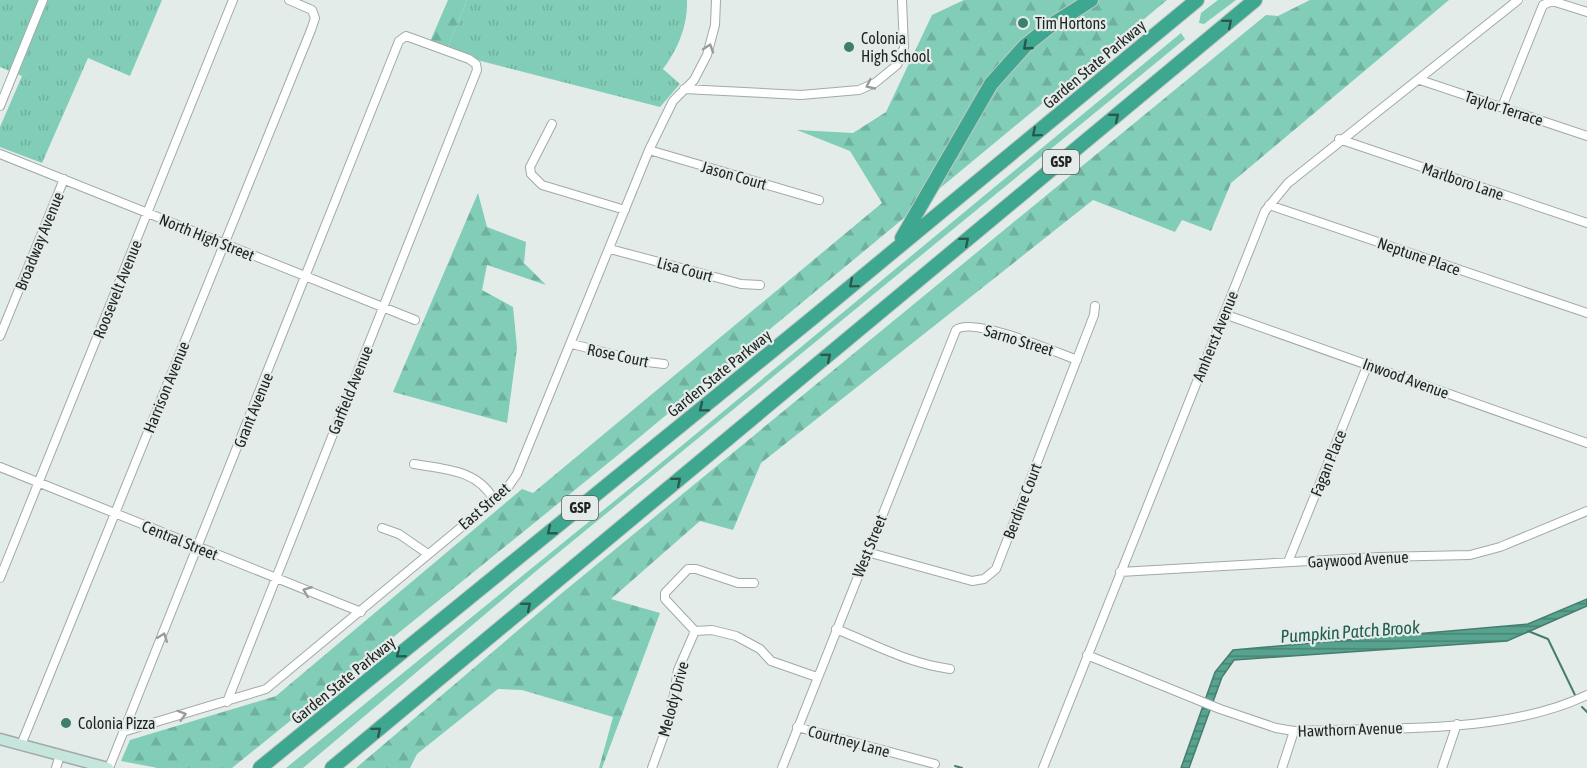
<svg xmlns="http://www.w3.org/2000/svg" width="1587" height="768" viewBox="0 0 1587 768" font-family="'Asap Condensed',sans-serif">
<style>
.grass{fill:#81cdb8}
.forest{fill:url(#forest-firs)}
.park{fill:url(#park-tufts)}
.water{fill:url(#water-rules);stroke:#467d6e;stroke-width:1.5}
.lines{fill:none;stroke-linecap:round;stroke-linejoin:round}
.stream{stroke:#467d6e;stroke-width:2}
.street-casing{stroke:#a1aaa7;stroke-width:10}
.secondary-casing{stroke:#a1aaa7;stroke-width:13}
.highway-casing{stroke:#c5c6c6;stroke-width:16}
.street{stroke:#fff;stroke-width:8}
.secondary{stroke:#c5e5dd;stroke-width:10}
.highway{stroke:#3ea78f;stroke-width:14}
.oneway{stroke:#2b584e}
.oneway2{stroke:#9a9c9c}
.poi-dot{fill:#3d7e6e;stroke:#e3ece9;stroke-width:2}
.labels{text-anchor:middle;stroke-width:4.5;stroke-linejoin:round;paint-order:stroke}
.shield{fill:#e3ece9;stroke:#5a5f5e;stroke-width:1.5}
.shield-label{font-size:15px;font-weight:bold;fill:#1f2322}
.poi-label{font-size:16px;fill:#1f2322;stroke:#e3ece9;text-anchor:start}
.street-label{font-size:16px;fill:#1f2322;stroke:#e3ece9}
.water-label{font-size:18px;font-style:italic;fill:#225f51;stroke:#e3ece9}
</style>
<defs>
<pattern id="forest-firs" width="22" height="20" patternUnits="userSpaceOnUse" patternTransform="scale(1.5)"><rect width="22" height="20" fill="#81cdb8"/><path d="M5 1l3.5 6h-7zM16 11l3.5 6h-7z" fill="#6fb09e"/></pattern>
<pattern id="park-tufts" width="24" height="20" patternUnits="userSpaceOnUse" patternTransform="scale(1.5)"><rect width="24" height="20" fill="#81cdb8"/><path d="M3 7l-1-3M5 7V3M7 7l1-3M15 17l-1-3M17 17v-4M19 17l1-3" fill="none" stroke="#6fb09e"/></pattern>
<pattern id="water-rules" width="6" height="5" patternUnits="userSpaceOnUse" patternTransform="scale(1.5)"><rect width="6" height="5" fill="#57a38f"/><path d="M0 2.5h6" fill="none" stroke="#478474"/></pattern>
</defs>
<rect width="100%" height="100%" fill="#e3ece9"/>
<!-- grass -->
<path class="grass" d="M1218,0H1236L1204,24L1199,23L1201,13Z
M1181,33L1185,39L541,567L303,768H286L639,481Z"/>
<!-- forest -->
<path class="forest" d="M448,0H467L446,52L429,44Z
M964,0H1167L618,455L232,768H158L121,761L130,740L276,696L522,489L533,493L882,203L850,151L797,130L853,133L886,112L932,15Z
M1310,0H1449L1231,183L1211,231L1182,220L1175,232L1093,200L761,463L733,530L700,521L611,599L660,613L602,768H599L613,717L522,690L498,689L417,754L410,768H356L562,593L1266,15L1278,16Z
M478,193L487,227L526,242L524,263L546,285L487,265L482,290L513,307L517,348L507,423L393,392Z"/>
<!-- park -->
<path class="park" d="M0,0H162L130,76L88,58L42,163L0,147V127L22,76L0,67Z
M467,0H687C688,25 678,49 663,69L680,84L660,107L446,52Z"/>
<!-- water -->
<path class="water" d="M1587,599V606L1507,641L1234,660L1222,677L1189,768H1181L1215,672L1233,650L1528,624Z"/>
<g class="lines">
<!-- stream -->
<path class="stream" d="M1528,631L1548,639L1575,695
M1582,707L1587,712
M955,766L962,768"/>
<!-- street casing -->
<g class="street-casing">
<path id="street" d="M1420,80L1587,136
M684,89L801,95L859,90L875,83L897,65L904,48L902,0
M0,106L43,0
M1502,107L1543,5L1552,1L1587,12
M552,124L530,167L531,174L542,185L625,210
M1339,139L1587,223
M649,150L819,200
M0,154L415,320
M1269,205L1587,313
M610,249L741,284L760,285
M1224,314L1587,443
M0,336L64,179
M572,344L639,361L664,364
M414,464C445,469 478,470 494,500
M0,467L361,612
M382,528L399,534L428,554
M867,552L972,581L984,579L996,569L1094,315L1095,306
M1288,562L1368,364
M1120,572L1379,557L1470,555L1500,547L1587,511
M0,578L233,0
M836,629C876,645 907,663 950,669
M695,631L665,599V593L688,569H696L738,583H754
M695,631L712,630L736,636L760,649L771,661L817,677
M1087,655L1220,709L1276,728L1294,731C1385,727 1504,735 1587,695
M797,727L935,764
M126,731L266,689L506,490L517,474L649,150L673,101L694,80L707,55L715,25L716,0
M21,745L311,30L315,18L312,10L289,0
M56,768L60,755
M109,768L399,41L406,36L469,59L476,64L477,70L227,702
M652,768L670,718L678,670L695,631
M782,768L956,330C972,316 1056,352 1077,360
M1043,768L1265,211L1288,183L1518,0
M1282,768L1294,731
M1442,768L1457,724"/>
</g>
<!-- secondary casing -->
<g class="secondary-casing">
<path id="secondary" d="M0,739L108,768"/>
</g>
<!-- highway casing -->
<g class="highway-casing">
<path id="highway" d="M902,238L991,84L1025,46L1050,26L1091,0
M260,768L815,316L1197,0
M332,768L1255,0"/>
</g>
<!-- street -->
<use href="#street" class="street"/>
<!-- secondary -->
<use href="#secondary" class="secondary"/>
<!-- highway -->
<use href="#highway" class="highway"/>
</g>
<!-- one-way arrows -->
<defs><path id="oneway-chevron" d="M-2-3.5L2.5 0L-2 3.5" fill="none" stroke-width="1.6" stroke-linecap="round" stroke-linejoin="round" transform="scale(1.5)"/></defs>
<g class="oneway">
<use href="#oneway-chevron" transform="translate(1228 23) rotate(-40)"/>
<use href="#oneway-chevron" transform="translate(1027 46) rotate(139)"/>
<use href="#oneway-chevron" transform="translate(1115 117) rotate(-40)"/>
<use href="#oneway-chevron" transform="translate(1036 133) rotate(140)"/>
<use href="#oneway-chevron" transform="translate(965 241) rotate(-40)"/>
<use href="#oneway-chevron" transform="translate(853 284) rotate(140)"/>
<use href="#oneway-chevron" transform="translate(827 357) rotate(-40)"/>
<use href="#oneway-chevron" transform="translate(703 408) rotate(141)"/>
<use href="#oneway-chevron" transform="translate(677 481) rotate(-40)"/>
<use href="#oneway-chevron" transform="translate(551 531) rotate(141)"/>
<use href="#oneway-chevron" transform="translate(527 606) rotate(-40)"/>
<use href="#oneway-chevron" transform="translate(400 654) rotate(141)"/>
<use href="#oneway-chevron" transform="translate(377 731) rotate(-40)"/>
</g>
<g class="oneway2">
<use href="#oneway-chevron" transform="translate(709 48) rotate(-72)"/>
<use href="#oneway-chevron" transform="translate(870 85) rotate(155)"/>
<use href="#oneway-chevron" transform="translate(307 591) rotate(-158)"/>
<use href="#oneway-chevron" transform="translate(163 637) rotate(-69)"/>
<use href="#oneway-chevron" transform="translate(182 715) rotate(-16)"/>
</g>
<!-- markers -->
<g class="poi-dot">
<circle cx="1023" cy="23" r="6"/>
<circle cx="849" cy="47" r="6"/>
<circle cx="66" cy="723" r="6"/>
</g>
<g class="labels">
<!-- shield labels -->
<g class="shield">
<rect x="1043" y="150" width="36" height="24" rx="4.5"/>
<rect x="562" y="496" width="36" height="24" rx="4.5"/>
</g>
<g class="shield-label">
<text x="1061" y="167">GSP</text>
<text x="580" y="513">GSP</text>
</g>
<!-- poi labels -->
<g class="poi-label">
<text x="1035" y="29">Tim Hortons</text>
<text x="861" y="44">Colonia<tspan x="861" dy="18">High School</tspan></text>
<text x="78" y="729">Colonia Pizza</text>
</g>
<!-- street labels -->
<g class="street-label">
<text transform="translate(1094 64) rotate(-40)" y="6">Garden State Parkway</text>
<text transform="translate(1504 108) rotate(18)" y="6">Taylor Terrace</text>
<text transform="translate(734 175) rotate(16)" y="6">Jason Court</text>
<text transform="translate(1463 181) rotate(19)" y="6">Marlboro Lane</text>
<text transform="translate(207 237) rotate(22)" y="6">North High Street</text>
<text transform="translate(39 241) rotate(-68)" y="6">Broadway Avenue</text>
<text transform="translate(1419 256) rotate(19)" y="6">Neptune Place</text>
<text transform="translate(685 269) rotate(15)" y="6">Lisa Court</text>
<text transform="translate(117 289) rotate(-68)" y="6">Roosevelt Avenue</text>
<text transform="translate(1215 336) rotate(-68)" y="6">Amherst Avenue</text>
<text transform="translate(1019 340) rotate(17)" y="6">Sarno Street</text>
<text transform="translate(618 355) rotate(12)" y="6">Rose Court</text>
<text transform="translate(719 373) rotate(-39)" y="6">Garden State Parkway</text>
<text transform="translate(1406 378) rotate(20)" y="6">Inwood Avenue</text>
<text transform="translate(166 387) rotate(-68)" y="6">Harrison Avenue</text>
<text transform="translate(350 390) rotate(-68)" y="6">Garfield Avenue</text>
<text transform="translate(253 410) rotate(-68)" y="6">Grant Avenue</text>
<text transform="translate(1328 463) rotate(-68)" y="6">Fagan Place</text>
<text transform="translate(1022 501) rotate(-69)" y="6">Berdine Court</text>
<text transform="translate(484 506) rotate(-41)" y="6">East Street</text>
<text transform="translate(180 540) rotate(22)" y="6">Central Street</text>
<text transform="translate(869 546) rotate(-68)" y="6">West Street</text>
<text transform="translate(1358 559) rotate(-3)" y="6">Gaywood Avenue</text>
<text transform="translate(343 680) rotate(-39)" y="6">Garden State Parkway</text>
<text transform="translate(673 699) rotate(-75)" y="6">Melody Drive</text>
<text transform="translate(1350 729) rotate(-2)" y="6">Hawthorn Avenue</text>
<text transform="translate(849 741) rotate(15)" y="6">Courtney Lane</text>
</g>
<!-- water labels -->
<g class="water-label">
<text transform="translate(1350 632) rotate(-4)" y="6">Pumpkin Patch Brook</text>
</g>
</g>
</svg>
